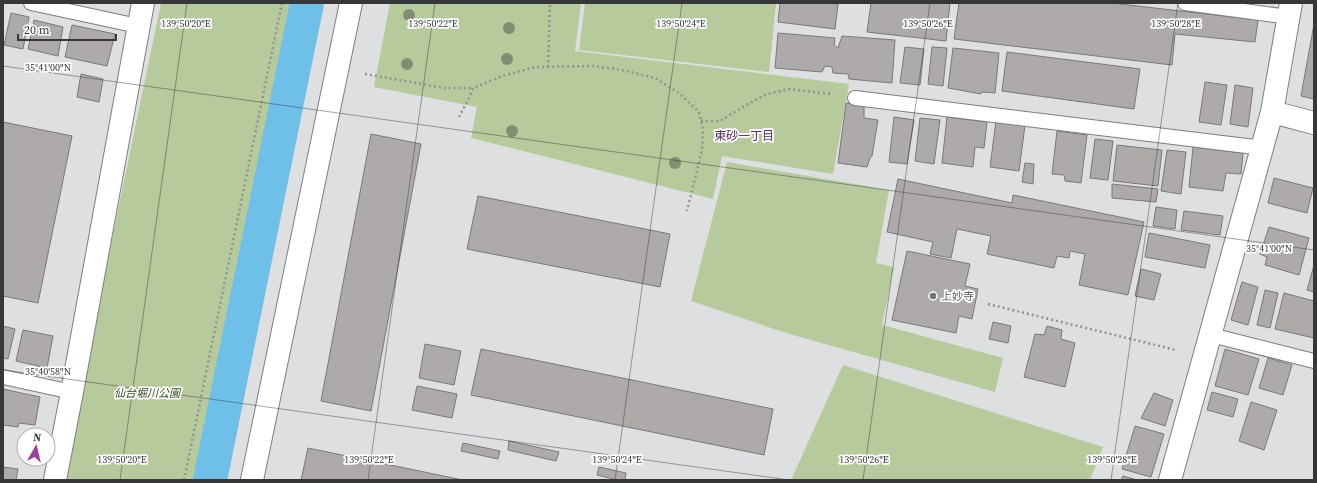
<svg xmlns="http://www.w3.org/2000/svg" width="1317" height="483" viewBox="0 0 1317 483" font-family="'Source Serif 4','Noto Sans JP',serif">
<style>
.green{fill:#b6ca9c}
.lines{fill:none;stroke-linecap:round;stroke-linejoin:round}
.canal{stroke:#6ec0e8;stroke-width:34}
.building{fill:#adaaa9;stroke:#7b7877}
.lane-casing{stroke:#7c7e80;stroke-width:16}
.street-casing{stroke:#7c7e80;stroke-width:24}
.path{stroke:#919294;stroke-width:2.5;stroke-dasharray:2 3;stroke-linecap:butt}
.lane{stroke:#fff;stroke-width:14}
.street{stroke:#fff;stroke-width:22}
.tree{fill:#828e73}
.ticks{fill:none;stroke:#363738;stroke-width:1;stroke-opacity:0.45}
.worship-dot{fill:#6b7280;stroke:#fff;stroke-width:1.5}
.labels{text-anchor:middle;stroke-width:3.5;stroke-linejoin:round;paint-order:stroke}
.worship-label{font-size:11px;fill:#5b616d;stroke:#fff;text-anchor:start}
.park-label{font-size:11px;font-style:italic;fill:#384b19;stroke:#fff}
.neighbourhood-label{font-size:12px;fill:#5c2b5c;stroke:#fff}
.ticks-label{font-size:10px;text-anchor:middle;fill:#363738;stroke:#fff;stroke-width:3.5;stroke-linejoin:round;paint-order:stroke}
</style>
<rect width="100%" height="100%" fill="#dddfe1"/>
<!-- green -->
<path class="green" d="M161,3H293L197,480H62Z
M390,3H581L575,51L849,84L833,174L722,156L713,199L471,138L477,107L374,87Z
M585,3H776L769,72L579,50Z
M727,162L889,190L876,263L894,267L882,325L1003,358L995,392L786,333L691,301Z
M843,365L1103,447L1090,480H791Z"/>
<g class="lines">
<!-- canal -->
<path class="canal" d="M210,480L307,3"/>
</g>
<!-- building -->
<path class="building" d="M780,3H827L838,4L835,29L778,22Z
M871,3H950L946,41L867,32Z
M959,3H1112L1258,20L1255,42L1175,34L1172,65L954,39Z
M11,13L29,17L23,49L4,45Z
M34,20L63,27L58,56L28,49Z
M1314,24V99L1301,96Z
M72,25L115,34L107,66L65,57Z
M778,33L835,38L834,45L838,48L842,36L895,40L892,83L849,79L848,74L833,73L832,67L825,66L822,72L775,68Z
M905,47L924,49L920,85L900,83Z
M932,47L947,48L943,86L928,84Z
M953,48L999,53L995,93L982,92L981,94L948,88Z
M1007,52L1140,69L1134,109L1002,91Z
M81,74L103,79L99,102L77,97Z
M1205,82L1227,85L1221,125L1199,122Z
M1235,85L1253,88L1248,127L1230,124Z
M846,103L864,106V118L878,120L872,156L870,158L867,167L838,163Z
M894,117L914,120L907,164L889,162Z
M947,117L987,122L984,148L975,147L973,167L942,163Z
M920,118L940,120L934,164L915,161Z
M996,121L1025,125L1019,171L990,167Z
M3,122L72,136L38,303L3,296Z
M1057,131L1087,135L1081,183L1065,181L1064,175L1052,174Z
M371,134L421,144L371,411L321,401Z
M1095,139L1113,141L1108,180L1090,178Z
M1117,145L1162,150L1158,186L1113,181Z
M1193,147L1243,153L1241,174L1226,173L1223,191L1189,187Z
M1167,150L1186,152L1181,194L1161,191Z
M1025,163L1034,164L1033,184L1022,182Z
M1274,178L1313,188L1307,213L1268,203Z
M898,179L1012,203L1013,195L1144,222L1128,295L1079,285L1085,254L1070,251L1069,258L1057,256L1054,268L987,254L991,236L957,229L951,258L930,254L933,242L887,232Z
M1112,184L1158,189L1156,202L1112,198Z
M478,196L670,234L660,287L467,249Z
M1156,207L1177,210L1175,229L1153,226Z
M1184,211L1223,216L1220,235L1181,230Z
M1269,227L1309,238L1299,275L1265,265L1267,257L1260,254Z
M1149,233L1210,245L1205,268L1145,257Z
M907,251L970,264L965,286L978,289L972,319L959,316L956,333L892,320Z
M1314,265V292L1307,290Z
M1141,269L1161,274L1154,300L1135,296Z
M1242,282L1258,287L1248,325L1231,320Z
M1265,290L1278,293L1270,328L1257,325Z
M1284,293L1314,301V338L1275,329Z
M993,322L1011,326L1008,343L989,339Z
M3,326L15,329L8,359L3,358Z
M1047,326L1062,330L1061,339L1075,343L1065,387L1024,377L1035,334L1044,335Z
M23,330L53,336L47,368L16,361Z
M425,344L461,351L454,385L419,378Z
M481,349L773,409L764,455L471,395Z
M1225,349L1259,359L1248,395L1215,386Z
M1268,358L1292,365L1283,395L1259,388Z
M417,386L457,394L452,418L412,410Z
M3,389L40,397L35,425L19,423L18,427L3,425Z
M1212,392L1238,399L1233,417L1207,410Z
M1154,393L1173,400L1165,426L1141,418Z
M1251,402L1277,410L1264,450L1239,441Z
M1135,426L1164,434L1151,477L1122,469Z
M509,441L559,452L556,461L508,450Z
M463,443L500,451L498,459L461,451Z
M308,448L463,480H301Z
M3,467L18,469L16,480H3Z
M599,467L626,473L625,480H618L597,475Z
M1123,476L1137,480H1121Z"/>
<g class="lines">
<!-- lane casing -->
<g class="lane-casing">
<path id="lane" d="M31,3L138,26
M1185,3L1289,17
M855,98L1263,148
M1211,335L1314,361
M3,377L72,392"/>
</g>
<!-- street casing -->
<g class="street-casing">
<path id="street" d="M1272,112L1314,123
M55,480L72,392L143,3
M252,480L351,3
M1170,480L1272,112L1291,3"/>
</g>
<!-- path -->
<path class="path" d="M548,67L550,3
M365,74L444,88H473
M459,117L469,98L473,88L502,76L535,67L594,66L622,70L655,78L679,93L699,112L703,130L702,150L687,211
M701,121H720L746,105L767,94L789,89L832,94
M988,304L1176,350
M184,480L282,3"/>
<!-- lane -->
<use href="#lane" class="lane"/>
<!-- street -->
<use href="#street" class="street"/>
</g>
<!-- trees -->
<g class="tree">
<circle cx="409" cy="15" r="6"/>
<circle cx="509" cy="28" r="6"/>
<circle cx="507" cy="59" r="6"/>
<circle cx="407" cy="64" r="6"/>
<circle cx="512" cy="131" r="6"/>
<circle cx="675" cy="163" r="6"/>
</g>
<!-- ticks -->
<path class="ticks" d="M3,66L1314,250M3,370L789,480M120,480L187,3M368,480L435,3M615,480L682,3M863,480L930,3M1111,480L1178,3"/>
<!-- markers -->
<circle class="worship-dot" cx="933" cy="296" r="4"/>
<g class="labels">
<!-- worship labels -->
<g class="worship-label">
<text x="941" y="300">上妙寺</text>
</g>
<!-- park labels -->
<g class="park-label">
<text x="147" y="397">仙台堀川公園</text>
</g>
<!-- neighbourhood labels -->
<g class="neighbourhood-label">
<text x="744" y="140">東砂一丁目</text>
</g>
</g>
<g class="ticks-label">
<text x="186" y="27">139°50'20"E</text>
<text x="433" y="27">139°50'22"E</text>
<text x="681" y="27">139°50'24"E</text>
<text x="928" y="27">139°50'26"E</text>
<text x="1176" y="27">139°50'28"E</text>
<text x="48" y="71">35°41'00"N</text>
<text x="1269" y="252">35°41'00"N</text>
<text x="48" y="375">35°40'58"N</text>
<text x="122" y="463">139°50'20"E</text>
<text x="369" y="463">139°50'22"E</text>
<text x="617" y="463">139°50'24"E</text>
<text x="864" y="463">139°50'26"E</text>
<text x="1112" y="463">139°50'28"E</text>
</g>
<!-- border -->
<rect width="1317" height="483" fill="none" stroke="#363738" stroke-width="8"/>
<!-- north arrow -->
<g transform="translate(36 447) rotate(8)"><circle r="19" fill="#ffffff" stroke="#afafaf"/>
<path d="M0-3L7 15L0 10L-7 15Z" fill="#9f3ba1"/>
<text y="-6" font-size="11" font-weight="bold" text-anchor="middle" fill="#363738">N</text>
</g>
<!-- scale -->
<path d="M18 34v6h98v-6" fill="none" stroke="#363738" stroke-width="2"/>
<text x="24" y="34" font-size="12" fill="#363738" stroke="#ffffff" stroke-width="3" paint-order="stroke">20 m</text>
</svg>
